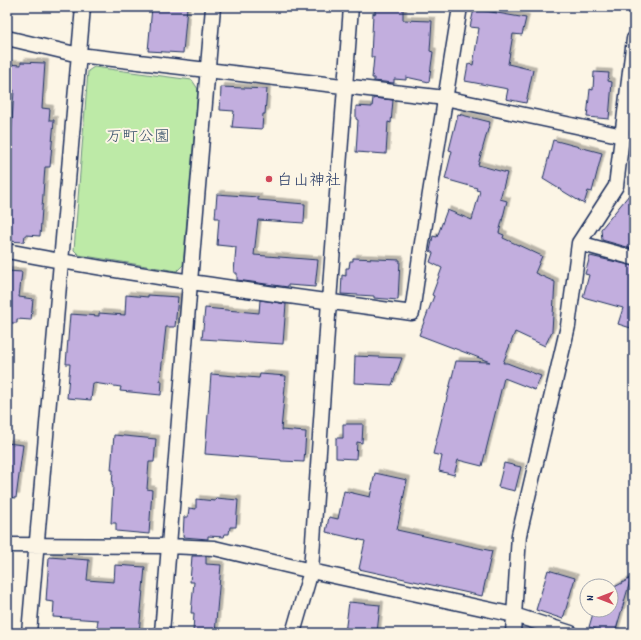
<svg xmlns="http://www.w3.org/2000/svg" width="641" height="640" viewBox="0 0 641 640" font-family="Dekko,'Klee One',sans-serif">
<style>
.green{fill:#bdeaa7;stroke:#6c8c82}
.building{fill:#c2aede;stroke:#1b2f5e;filter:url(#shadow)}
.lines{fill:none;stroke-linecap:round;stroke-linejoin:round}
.street-casing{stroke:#1b2f5e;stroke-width:17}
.street{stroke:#fcf5e5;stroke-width:14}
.poi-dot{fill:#d1495b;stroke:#fcf5e5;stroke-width:1.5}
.labels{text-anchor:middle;stroke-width:4;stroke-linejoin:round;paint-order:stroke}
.park-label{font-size:16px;fill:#3b546d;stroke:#fcf5e5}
.poi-label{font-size:16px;fill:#1b2f5e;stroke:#fcf5e5;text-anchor:start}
</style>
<defs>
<filter id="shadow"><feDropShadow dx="3.5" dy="-3.5" stdDeviation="0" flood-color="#0004"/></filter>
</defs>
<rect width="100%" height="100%" fill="#fcf5e5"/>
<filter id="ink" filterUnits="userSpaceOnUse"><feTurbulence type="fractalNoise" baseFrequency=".025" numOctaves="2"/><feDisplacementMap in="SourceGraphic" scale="8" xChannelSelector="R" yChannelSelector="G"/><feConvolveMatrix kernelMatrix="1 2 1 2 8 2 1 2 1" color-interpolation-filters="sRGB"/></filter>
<g filter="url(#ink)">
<!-- green -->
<path class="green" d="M94,67L192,80L198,89L183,265L177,271L79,255L74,250L88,71Z"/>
<!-- building -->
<path class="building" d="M152,7H187L183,53L148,51Z
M375,7H403V20L432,21L430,51L433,52L429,82L406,77V80L394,79V83L374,81V78H372L374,57H371L373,13L375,14Z
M474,9L526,18L522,35L513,34L508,64L533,70L526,103L506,99L508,89L465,81L468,64L473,65L479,28L470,27Z
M21,62L45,63L42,108L50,109L49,120H54L50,167H45L40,236L25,235L24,242L7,241V201L14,90H7V64L21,65Z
M594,72L609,73L608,81L612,82L609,119L587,117L590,89L593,90Z
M221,87L267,89L265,114H263L262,129L232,127L234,111L220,110Z
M373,98L393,100L391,123L388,122L386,154L356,152L358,120L356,119V106L372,107Z
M458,114L490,122L478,165L507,173L500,199L507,201L499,233L504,235L503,238L542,256L535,273L555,282L552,331L545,346L515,332L503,363H507L541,376L535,390L504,378L482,466L458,460L454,475L439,471L442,456L433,454L456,361L490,362L419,335L434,296L432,295L442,268L430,262L433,253L430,251L433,236L437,237L447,210L472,220L480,191L476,190L477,188L445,179L452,151L449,150Z
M553,140L602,153L592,192L588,191L584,204L543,179Z
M634,189V249L602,240L601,229Z
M217,194L258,197V200L305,204L304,223L258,220L254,255L318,260L315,287L288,285V287L237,280V273H234L236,247L217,245L219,218H215Z
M590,256L634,266V329L618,324L623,308L583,297L589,275L585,274Z
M353,258L400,260L398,300L374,298V296L341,294L342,275L346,276V268H349L350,261H353Z
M7,271L22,272L19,297L33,299L31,320L17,319V323H7Z
M126,295L148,297V295L178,297L175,327H166L160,381H162L161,395L120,391L121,387L93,383L91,400L67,398L70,364H66L70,314L99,316V313L125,315Z
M260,300L286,304L283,344L202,339L205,308L259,313Z
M355,356L402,358L392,385L354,383Z
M211,374L259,378L260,374L286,376L281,430L306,432L304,462L281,461V460L205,454Z
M343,424H363L362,443L357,442L356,459L336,458V438H343Z
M114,435L156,439L154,462H149L147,489L152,490L149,534L116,531V523H111L113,486L112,485L113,470H111Z
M7,443L23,445L16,498L7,497Z
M504,463L521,467L515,491L498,487Z
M375,473L407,480L397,530L492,551L482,596L359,569L365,541L326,532L329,517L338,519L344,491L370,497Z
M216,498L238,500L236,527H230L229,534H225L224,537L208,536V539L183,537L184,517H188L189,508L196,509V499L215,501Z
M192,556H206V564L221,565L215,633H193L194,613H191L194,582H190Z
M49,557L89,560L87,580L114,582L115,565L145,567L139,633H96L98,620L53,617L54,602L46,601Z
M548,570L575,578L563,619L536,610Z
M631,578L615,633H609L589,627L594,610H611V589Z
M349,602L380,605L377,633H345Z"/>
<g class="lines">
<!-- street casing -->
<g class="street-casing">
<path id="street" d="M7,38L79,55L445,98L623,136
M579,243L634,258
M7,251C141,277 277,294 412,313L421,249L460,7
M7,545L169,546L214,548L311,571L514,615L571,633
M29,633L83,7
M162,633L190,282L213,7
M293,633L311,571L329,301L351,7
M513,633L519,535L568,326L579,243L616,186L634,39"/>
</g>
<!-- street -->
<use href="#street" class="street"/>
</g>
</g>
<!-- markers -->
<circle class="poi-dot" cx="269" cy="179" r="4"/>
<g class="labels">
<!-- park labels -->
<g class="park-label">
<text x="138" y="141">万町公園</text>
</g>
<!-- poi labels -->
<g class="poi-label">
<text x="277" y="185">白山神社</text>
</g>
</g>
<!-- margin -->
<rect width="641" height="640" fill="none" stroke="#fcf5e5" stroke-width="24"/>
<rect x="12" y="12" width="617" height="616" fill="none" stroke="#1b2f5e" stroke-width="1.5" filter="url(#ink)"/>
<!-- north arrow -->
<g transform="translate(599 598) rotate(270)"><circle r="19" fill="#fcf5e5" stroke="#a2a6af"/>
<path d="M0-3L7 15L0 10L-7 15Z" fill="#d1495b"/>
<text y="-6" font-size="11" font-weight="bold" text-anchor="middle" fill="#1b2f5e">N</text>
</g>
</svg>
